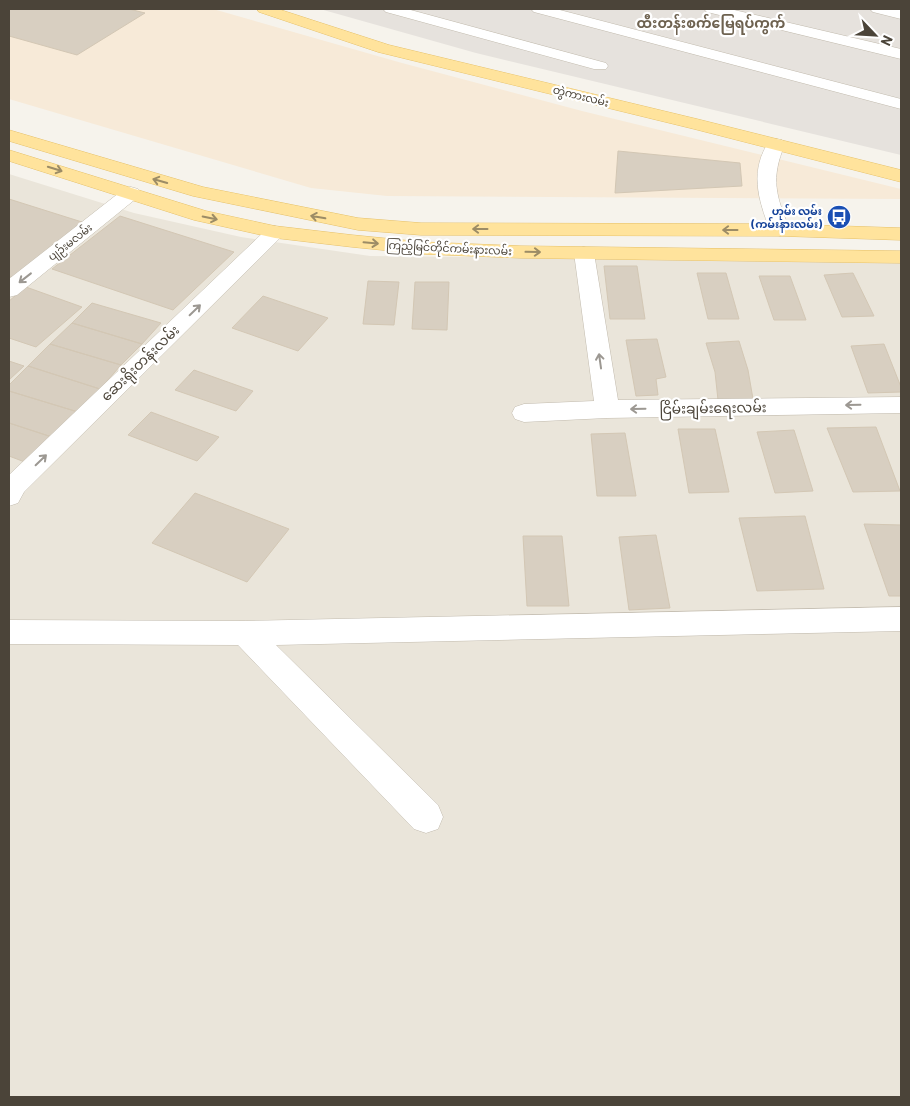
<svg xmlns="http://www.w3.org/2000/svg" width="910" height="1106" viewBox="0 0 910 1106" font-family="Barlow,'Noto Sans Myanmar',sans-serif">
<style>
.residential{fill:#eae5da}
.commercial{fill:#f7ead8}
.industrial{fill:#e6e2dd}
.building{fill:#d8cfc1;stroke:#d3c7b4}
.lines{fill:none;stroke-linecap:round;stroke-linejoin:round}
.minor-casing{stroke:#c2bbae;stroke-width:1}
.major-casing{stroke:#e6c16a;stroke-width:1}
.minor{fill:#fff;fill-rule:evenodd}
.major{fill:#ffe39c;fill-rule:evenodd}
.oneway{stroke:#9c8c66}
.oneway2{stroke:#9c9892}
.labels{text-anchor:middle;stroke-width:4.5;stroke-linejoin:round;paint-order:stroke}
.far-street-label{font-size:11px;fill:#4b4439;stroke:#fff}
.far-transit-label{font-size:11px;font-weight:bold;fill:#164399;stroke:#fff;text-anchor:end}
.far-quarter-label{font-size:14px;font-weight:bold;fill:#6e6250;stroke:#fff}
.street-label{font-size:14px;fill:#4b4439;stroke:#fff}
</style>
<rect width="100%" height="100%" fill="#f6f3ec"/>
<!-- residential -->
<path class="residential" d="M9,174L134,213L241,237L370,256L901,262V1097H9Z"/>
<!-- commercial -->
<path class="commercial" d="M9,9H213L402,63L582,111L901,189V199L387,196L311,188L9,99Z"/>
<!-- industrial -->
<path class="industrial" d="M320,9H901V155L476,53Z"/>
<!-- building -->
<path class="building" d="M9,9H129L145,13L77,55L9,36Z
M618,151L740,163L742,186L615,193Z
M9,199L82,222L13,277L9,276Z
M120,216L234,252L173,310L52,269Z
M604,266H637L645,319H610Z
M697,273H726L739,319H708Z
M853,273L874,316L842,317L824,275Z
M759,276H790L806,320H774Z
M368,281L399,282L394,325L363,324Z
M415,282H449L447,330L412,329Z
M26,287L82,307L36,347L9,338V301Z
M263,296L328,318L298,351L232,328Z
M92,303L161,323L142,344L72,323Z
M72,323L142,344L121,365L50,344Z
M657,339L666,377L656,379L658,395L636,396L626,340Z
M739,341L748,370L753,399L718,400L715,372L706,343Z
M50,344L121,365L100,389L28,366Z
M884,344L901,387V392L868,393L851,346Z
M9,361L24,366L9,380Z
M28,366L100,389L78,412L9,391V385Z
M194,370L253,391L236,411L175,390Z
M9,391L78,412L55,438L9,423Z
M151,412L219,437L197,461L128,435Z
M9,423L55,438L30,464L9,456Z
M876,427L900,491L853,492L827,428Z
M678,429H715L729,492L689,493Z
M794,430L813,491L775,493L757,432Z
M625,433L636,496H597L591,434Z
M195,493L289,529L247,582L152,543Z
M805,516L824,589L757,591L739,518Z
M864,524L901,525V596H889Z
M656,535L670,608L629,610L619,537Z
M523,536H562L569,606H527Z"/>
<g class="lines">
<!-- minor casing -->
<g class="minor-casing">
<path id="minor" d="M383,9H407L606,63L608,66L606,69H594L386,12Z
M531,9H556L901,99V109L534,12Z
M704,9H730L901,49V59L707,12Z
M870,9H901V19L873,12Z
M776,139L782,140L785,144C770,179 776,196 790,230L787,234L780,236L773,234L770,230C758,199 749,170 770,140Z
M131,187L138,189L141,193L138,197L17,295L9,297V279L124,189Z
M275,226L282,228L285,232L282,236L24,492L18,503L9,506V475L268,228Z
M584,247L591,249L594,253L618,400L901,397V413L607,418L524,422L515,419L512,413L515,407L524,404L594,401L574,253L577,249Z
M901,607V631L276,645L438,805L443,817L438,829L426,833L414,829L238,645L9,644V620L245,621Z"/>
</g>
<!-- major casing -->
<g class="major-casing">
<path id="major" d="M257,9H278L389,45L697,119L901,170V182L694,129L378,52L259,12Z
M9,130L203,187L358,218L421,223L780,224L901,228V240L780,236L421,235L358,230L193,196L9,141Z
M9,150L206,211L275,226L352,235L422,242L521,246L901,251V263L521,258L422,254L352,247L275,238L194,220L9,161Z"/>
</g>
<!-- minor -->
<use href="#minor" class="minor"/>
<!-- major -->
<use href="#major" class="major"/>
</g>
<!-- one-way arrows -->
<defs><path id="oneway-shaft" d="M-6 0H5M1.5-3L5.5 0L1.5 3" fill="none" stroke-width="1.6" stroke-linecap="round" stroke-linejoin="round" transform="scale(1.25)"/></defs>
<g class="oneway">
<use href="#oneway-shaft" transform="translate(55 169) rotate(17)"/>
<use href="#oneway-shaft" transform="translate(160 181) rotate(-164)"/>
<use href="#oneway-shaft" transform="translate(318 217) rotate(-170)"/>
<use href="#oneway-shaft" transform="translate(210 218) rotate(12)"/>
<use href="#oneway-shaft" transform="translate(480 229) rotate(-180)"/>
<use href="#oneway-shaft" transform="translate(730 230) rotate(-180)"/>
<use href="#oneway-shaft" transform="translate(371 243) rotate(5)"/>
<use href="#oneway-shaft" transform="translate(533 252) rotate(1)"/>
</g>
<g class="oneway2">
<use href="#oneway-shaft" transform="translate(25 278) rotate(142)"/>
<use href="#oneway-shaft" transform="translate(195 310) rotate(-44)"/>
<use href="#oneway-shaft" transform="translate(600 361) rotate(-98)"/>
<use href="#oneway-shaft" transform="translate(853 405) rotate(179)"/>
<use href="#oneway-shaft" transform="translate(638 409) rotate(179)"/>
<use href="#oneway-shaft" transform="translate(41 460) rotate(-44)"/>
</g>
<!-- icons -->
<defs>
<g id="bus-disc" transform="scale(1.25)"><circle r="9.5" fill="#1a4fb4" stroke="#fff"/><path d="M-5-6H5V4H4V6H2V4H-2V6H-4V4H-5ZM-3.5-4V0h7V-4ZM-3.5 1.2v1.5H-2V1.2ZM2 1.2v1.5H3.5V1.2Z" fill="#fff"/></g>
</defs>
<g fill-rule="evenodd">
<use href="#bus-disc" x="839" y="217"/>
</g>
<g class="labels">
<!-- far-street labels -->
<g class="far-street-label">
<text transform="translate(581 96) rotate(14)" y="4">တွဲကားလမ်း</text>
<text transform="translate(70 242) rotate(-38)" y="4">ပျဉ်းမလမ်း</text>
<text transform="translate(449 248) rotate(3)" y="4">ကြည့်မြင်တိုင်ကမ်းနားလမ်း</text>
</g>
<!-- far-transit labels -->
<g class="far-transit-label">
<text x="822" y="215">ဟုမ်း လမ်း<tspan x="822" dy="13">(ကမ်းနားလမ်း)</tspan></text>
</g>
<!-- far-quarter labels -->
<g class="far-quarter-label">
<text x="711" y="28">ထီးတန်းစက်မြေရပ်ကွက်</text>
</g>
<!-- street labels -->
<g class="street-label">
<text transform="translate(140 363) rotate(-44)" y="5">ဆေးရိုးတန်းလမ်း</text>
<text transform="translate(713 408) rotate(-1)" y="5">ငြိမ်းချမ်းရေးလမ်း</text>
</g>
</g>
<!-- border -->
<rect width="910" height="1106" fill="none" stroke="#4b4439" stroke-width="20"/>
<!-- north arrow -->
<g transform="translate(875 35) rotate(115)" stroke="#ffffff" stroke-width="4" paint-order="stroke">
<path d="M0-4L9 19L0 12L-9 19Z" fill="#4b4439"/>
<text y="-8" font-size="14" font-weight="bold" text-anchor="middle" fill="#4b4439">N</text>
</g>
</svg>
